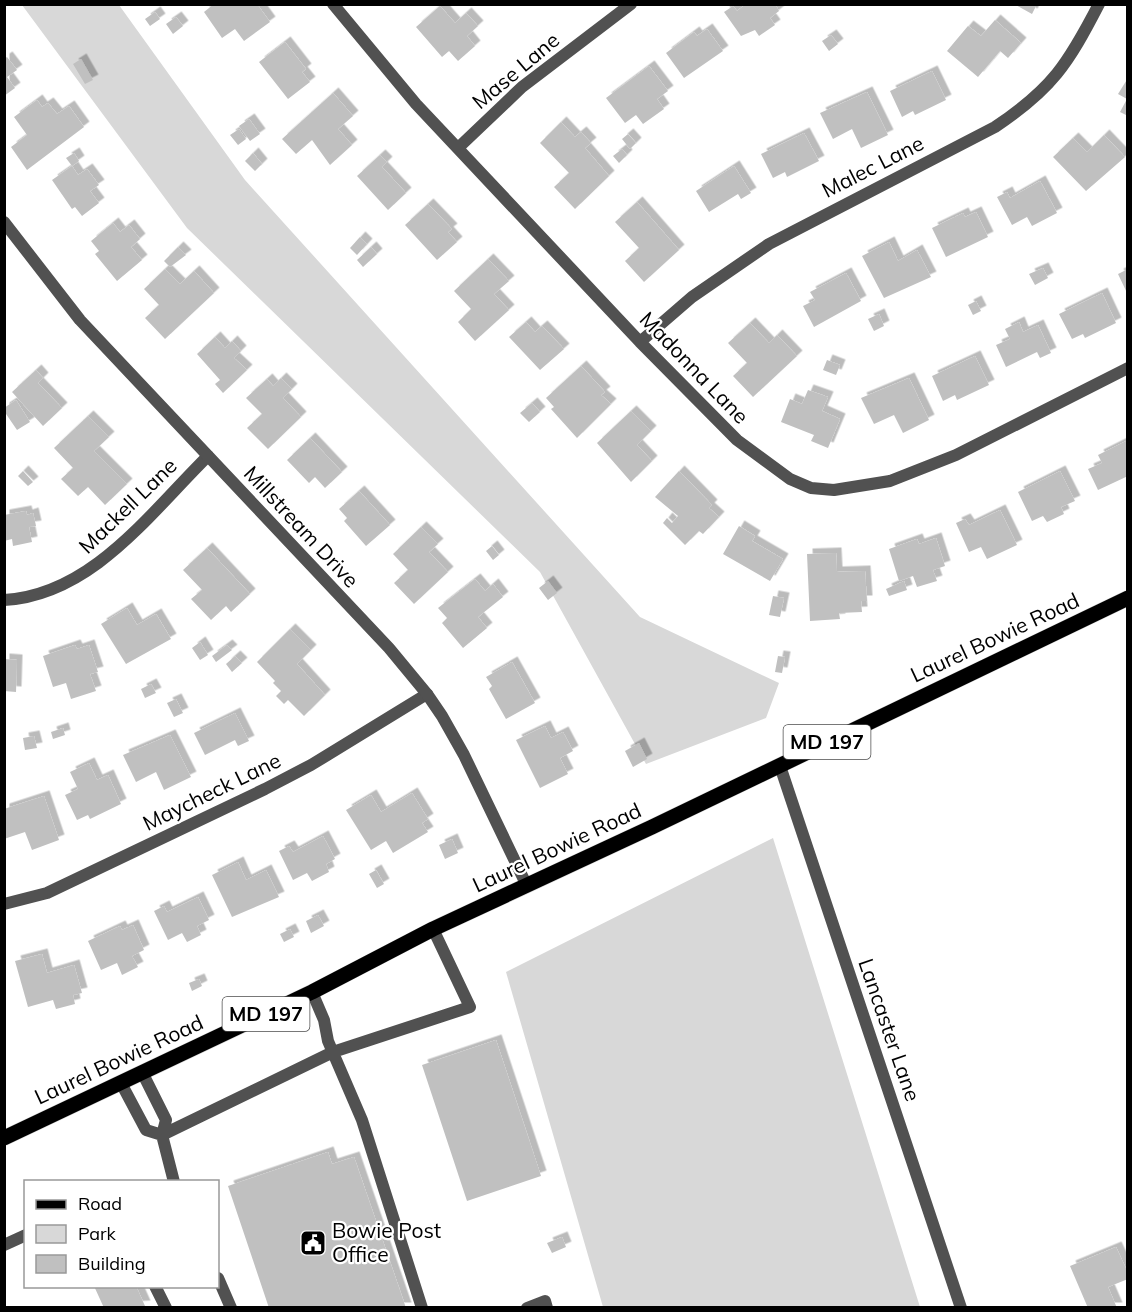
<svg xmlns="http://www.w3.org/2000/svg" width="1132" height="1312" viewBox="0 0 1132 1312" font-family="Mulish,sans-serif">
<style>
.green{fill:#d8d8d8}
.building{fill:#c0c0c0;filter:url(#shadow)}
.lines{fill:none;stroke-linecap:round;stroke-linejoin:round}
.primary-casing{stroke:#dbdbdb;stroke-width:16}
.service{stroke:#515151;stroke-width:12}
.minor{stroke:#515151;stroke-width:12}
.tertiary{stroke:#515151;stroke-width:12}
.primary{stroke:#000;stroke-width:15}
.labels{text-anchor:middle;stroke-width:4.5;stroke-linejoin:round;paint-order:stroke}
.shield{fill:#fff;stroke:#4c4c4c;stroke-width:1.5}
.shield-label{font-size:20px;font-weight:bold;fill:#000}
.street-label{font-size:21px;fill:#000;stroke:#fff}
.poi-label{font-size:21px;fill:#000;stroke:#fff;text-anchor:start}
</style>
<defs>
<filter id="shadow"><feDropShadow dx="5.5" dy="-5.5" stdDeviation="0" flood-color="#0004"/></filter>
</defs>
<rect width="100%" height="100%" fill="#fff"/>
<!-- green -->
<path class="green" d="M22,5H119L245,180L640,617L779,683L766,718L646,764L540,572L187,228Z
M773,838L920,1307H603L506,972Z"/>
<!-- building -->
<path class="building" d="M214,4H257L270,22L244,41L235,29L222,38L204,12Z
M746,4H775L779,11L770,18L775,25L759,36L755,30L741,36L724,12L733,6L737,11Z
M1014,4H1037L1032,14Z
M440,6L455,23L466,13L478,26L467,36L475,46L458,61L449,51L442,57L416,27Z
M155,12L160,19L150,26L145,19Z
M176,17L183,26L173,34L166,24Z
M995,20L1021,43L1008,58L1000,51L978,77L947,51L968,26L981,36Z
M707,29L723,51L684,78L666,53L694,32L697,36Z
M831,35L838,44L829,51L822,41Z
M285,42L306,69L302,72L310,82L288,99L259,62Z
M7,57L17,70L7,77L15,88L4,96V59Z
M81,59L93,80L85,84L73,64Z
M649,66L668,91L657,99L664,109L643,124L636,115L625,123L606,98Z
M932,71L946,100L915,115L913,111L902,117L890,91Z
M1128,78V116L1120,112L1127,99L1118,94Z
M867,92L888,135L861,148L852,129L833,139L820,113Z
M333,93L353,116L338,129L352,145L330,165L312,140L296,154L282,139Z
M37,100L42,107L48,103L57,114L69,106L84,127L27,170L11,147L27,135L14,117Z
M249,119L260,134L250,141L239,126Z
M561,122L575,137L581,132L591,143L585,148L609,176L575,209L554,187L569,173L540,143Z
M239,129L246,139L238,145L230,135Z
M804,133L819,161L787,177L785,172L773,178L761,154Z
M628,134L636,143L630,149L622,139Z
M1104,135L1125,157L1086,191L1053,157L1073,138L1087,152Z
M622,149L627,155L619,163L613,156Z
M74,153L79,161L72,166L66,158Z
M253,153L262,164L255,171L245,161Z
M380,155L387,162L382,167L406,193L388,210L357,176Z
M72,166L78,175L87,169L99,185L90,191L99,203L82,216L75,207L72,209L52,180Z
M734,166L751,193L741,199L738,194L709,212L696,191Z
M1040,181L1057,213L1032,226L1027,217L1012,225L997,197L1007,192L1010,198Z
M637,202L679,250L644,282L625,261L639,248L615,222Z
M428,204L452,229L448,232L457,242L437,260L405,225Z
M976,212L988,237L946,257L932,228L963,213L965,217Z
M113,223L120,232L129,225L140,239L131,247L142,260L117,281L95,254L99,251L91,241Z
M360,237L367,244L357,255L350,248Z
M889,242L898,261L917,250L931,277L884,298L862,256Z
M178,247L186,255L170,267L164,261Z
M371,247L377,254L363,267L357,260Z
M488,259L509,281L494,294L509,310L475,341L458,322L471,309L454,291Z
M1043,268L1048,278L1035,285L1029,274Z
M165,269L180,284L194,271L214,293L165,339L145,318L159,305L144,289Z
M1128,269V295L1118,274Z
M846,273L861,301L814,327L803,306L815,300L810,292Z
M1102,293L1116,323L1085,338L1083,334L1072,339L1059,314Z
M976,301L981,311L973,315L968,305Z
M879,314L884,326L874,331L868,319Z
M526,322L535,332L542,326L564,349L540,370L509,337Z
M1019,322L1023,332L1038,325L1051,353L1040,358L1037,352L1006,367L996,345L1010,339L1005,329Z
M750,323L769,343L777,335L797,356L753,397L733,376L747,363L728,343Z
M215,337L225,348L232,341L241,351L234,358L247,370L223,393L215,384L220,380L197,354Z
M975,356L989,385L957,400L955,395L943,401L932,376Z
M827,360L840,365L836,375L823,370Z
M581,366L605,392L601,395L611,404L577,438L551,409L554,407L546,398Z
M36,370L43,378L38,383L62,408L43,426L12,392Z
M281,378L292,389L283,398L301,417L268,449L247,428L262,414L246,398L267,379L273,386Z
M909,378L929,420L903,433L894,415L874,424L861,398Z
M808,390L828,397L822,411L840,419L828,448L811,441L814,435L781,422L790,399L802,404Z
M16,400L30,422L17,430L4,411V408Z
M532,403L540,412L529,422L520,413Z
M631,411L651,431L637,445L652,461L631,482L597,443Z
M88,416L109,437L94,451L127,484L105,505L88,487L78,496L61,479L73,468L54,448Z
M310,438L342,472L325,488L315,477L309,483L287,460Z
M1126,441L1128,476L1098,490L1088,469L1102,463L1098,455Z
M23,471L33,482L28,486L18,476Z
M679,471L712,505L709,508L719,517L703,534L699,531L685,545L663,523L667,518L672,523L678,516L655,497Z
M1060,471L1075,501L1061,507L1064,514L1047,522L1043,516L1032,521L1018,492Z
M359,491L390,525L366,546L344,521L347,518L339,509Z
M1000,510L1017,545L987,559L981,547L969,552L956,523L965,519L969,525Z
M26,511L27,515L33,513L36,526L29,527L32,542L13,546L12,539L4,541V515Z
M739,526L755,536L752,541L783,559L770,581L723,554Z
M421,527L438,544L429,552L448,572L414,604L394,583L408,570L393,554Z
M936,538L945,566L933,570L937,581L917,587L913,576L899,581L889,549L917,539L919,544Z
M492,546L499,555L493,560L486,551Z
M207,548L250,594L231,612L226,606L211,620L191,599L202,590L183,570Z
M836,553L837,572L865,571L867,601H861L862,612L839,613L840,619L810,621L807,554Z
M475,579L485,591L493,584L503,597L478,617L487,628L463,648L442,623L447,618L438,608Z
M548,581L557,593L548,600L539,588Z
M904,581L907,590L889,596L886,589Z
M773,596L784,598L780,617L769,615Z
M127,608L137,625L156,614L171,639L126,664L101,624Z
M290,629L311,650L297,664L325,695L304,716L288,700L284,704L276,696L281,691L273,683L275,681L257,662Z
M200,642L208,655L200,660L192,648Z
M75,645L77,649L89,645L98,672L90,674L96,691L71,699L66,683L53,687L43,656Z
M227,645L232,650L216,662L212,656Z
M235,656L242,663L232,672L226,664Z
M778,656L785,657L782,673L775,672Z
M4,659L17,660L16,692L4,691Z
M512,662L535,703L506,719L489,689L492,686L486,677Z
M151,684L156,693L145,698L141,689Z
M176,699L183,713L174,717L167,703Z
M235,713L249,741L238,746L235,740L205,755L194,733Z
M545,726L551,738L563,732L573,751L560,758L568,774L540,788L516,740Z
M63,728L65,735L53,739L51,732Z
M170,735L191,777L164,790L156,772L136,782L123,755Z
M34,736L37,748L25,750L23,738Z
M639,743L647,759L633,767L625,751Z
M89,763L97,780L108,775L121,804L90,819L88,815L77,820L65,795L78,789L70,772Z
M412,793L428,819L422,823L428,832L393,853L386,841L371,850L346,810L371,795L381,812Z
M44,796L59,840L32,850L25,832L4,839V809Z
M323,836L335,859L326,864L329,872L312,881L307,873L293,880L279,851L289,846L293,852Z
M452,839L458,853L445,859L439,845Z
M238,862L246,880L266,870L279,897L232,917L212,875Z
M376,870L384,884L377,888L369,874Z
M198,897L209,920L197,926L201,935L187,942L182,933L168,940L154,911L164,906L167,912Z
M318,915L324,926L311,933L306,921Z
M133,925L144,950L132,956L138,967L122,975L117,963L101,970L88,941L120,926L122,930Z
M290,929L294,937L284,942L280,934Z
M42,954L47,973L74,965L82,993L73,995L75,1004L56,1009L53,1000L28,1007L15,961Z
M199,979L202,986L192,991L189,983Z
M496,1040L541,1176L467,1201L422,1065Z
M328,1152L332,1164L354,1157L406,1308H269L228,1186Z
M562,1237L566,1247L552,1253L547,1243Z
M1116,1247L1128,1273V1279L1108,1287L1117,1308H1088L1070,1266Z
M94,1286H136L145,1306L104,1308Z"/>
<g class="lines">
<!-- primary casing -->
<g class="primary-casing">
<path id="primary" d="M4,1138L312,992L433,929L652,827L1128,598"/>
</g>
<!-- service -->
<path class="service" d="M312,992L324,1020L328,1041L362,1120L422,1308
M142,1072L166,1120L162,1135L174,1182
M121,1083L146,1130L162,1135L333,1052L470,1007L433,929
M4,1245L26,1235
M218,1278L231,1308
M155,1286L166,1308
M527,1308L545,1301L547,1308"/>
<!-- minor -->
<path class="minor" d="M333,4L416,104L640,342L737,440L790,479L811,488L834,490L890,481L956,455L1128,368
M458,148L522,87L631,4
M640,342L692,297L769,244L995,127C1052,89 1068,64 1099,4
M4,600C92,595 150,513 208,456
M780,766L961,1308
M4,904L47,893L265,789L311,765L427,694"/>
<!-- tertiary -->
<path class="tertiary" d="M4,222L80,320L389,648L427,694L442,716L464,755L527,886"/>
<!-- primary -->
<use href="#primary" class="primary"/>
</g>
<!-- icons -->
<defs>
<g id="civic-square" transform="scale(1.35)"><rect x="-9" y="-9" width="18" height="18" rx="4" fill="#000" stroke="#fff"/><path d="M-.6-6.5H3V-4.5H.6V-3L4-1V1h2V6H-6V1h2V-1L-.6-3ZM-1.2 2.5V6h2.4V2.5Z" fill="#fff"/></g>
</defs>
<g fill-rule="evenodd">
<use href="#civic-square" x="313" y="1243"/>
</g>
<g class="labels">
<!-- shield labels -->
<g class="shield">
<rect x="783.5" y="725" width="87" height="34" rx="4.5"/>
<rect x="222.5" y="997" width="87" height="34" rx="4.5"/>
</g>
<g class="shield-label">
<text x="827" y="749">MD 197</text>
<text x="266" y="1021">MD 197</text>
</g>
<!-- street labels -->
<g class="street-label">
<text transform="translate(516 71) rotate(-40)" y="7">Mase Lane</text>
<text transform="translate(873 167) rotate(-27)" y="7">Malec Lane</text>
<text transform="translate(694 368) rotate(46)" y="7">Madonna Lane</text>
<text transform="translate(128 506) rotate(-44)" y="7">Mackell Lane</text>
<text transform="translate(301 527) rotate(47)" y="7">Millstream Drive</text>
<text transform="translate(995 638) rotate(-25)" y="7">Laurel Bowie Road</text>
<text transform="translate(212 792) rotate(-26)" y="7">Maycheck Lane</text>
<text transform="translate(557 848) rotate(-25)" y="7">Laurel Bowie Road</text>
<text transform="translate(889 1030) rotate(71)" y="7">Lancaster Lane</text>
<text transform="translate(119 1060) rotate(-25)" y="7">Laurel Bowie Road</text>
</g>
<!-- poi labels -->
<g class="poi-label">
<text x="332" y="1238">Bowie Post<tspan x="332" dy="24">Office</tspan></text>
</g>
</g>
<!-- border -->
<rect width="1132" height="1312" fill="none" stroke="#000000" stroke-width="12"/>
<!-- legend -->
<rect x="24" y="1180" width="195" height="108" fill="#ffffff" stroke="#999999" stroke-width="1.5"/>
<rect x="36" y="1200" width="30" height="9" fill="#000000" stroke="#999999" stroke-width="1.5"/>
<text x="78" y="1210" font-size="18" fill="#000000">Road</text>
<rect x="36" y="1225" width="30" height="18" fill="#d8d8d8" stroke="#999999" stroke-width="1.5"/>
<text x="78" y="1240" font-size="18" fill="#000000">Park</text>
<rect x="36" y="1255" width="30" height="18" fill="#c0c0c0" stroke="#999999" stroke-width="1.5"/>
<text x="78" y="1270" font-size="18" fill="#000000">Building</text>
</svg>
